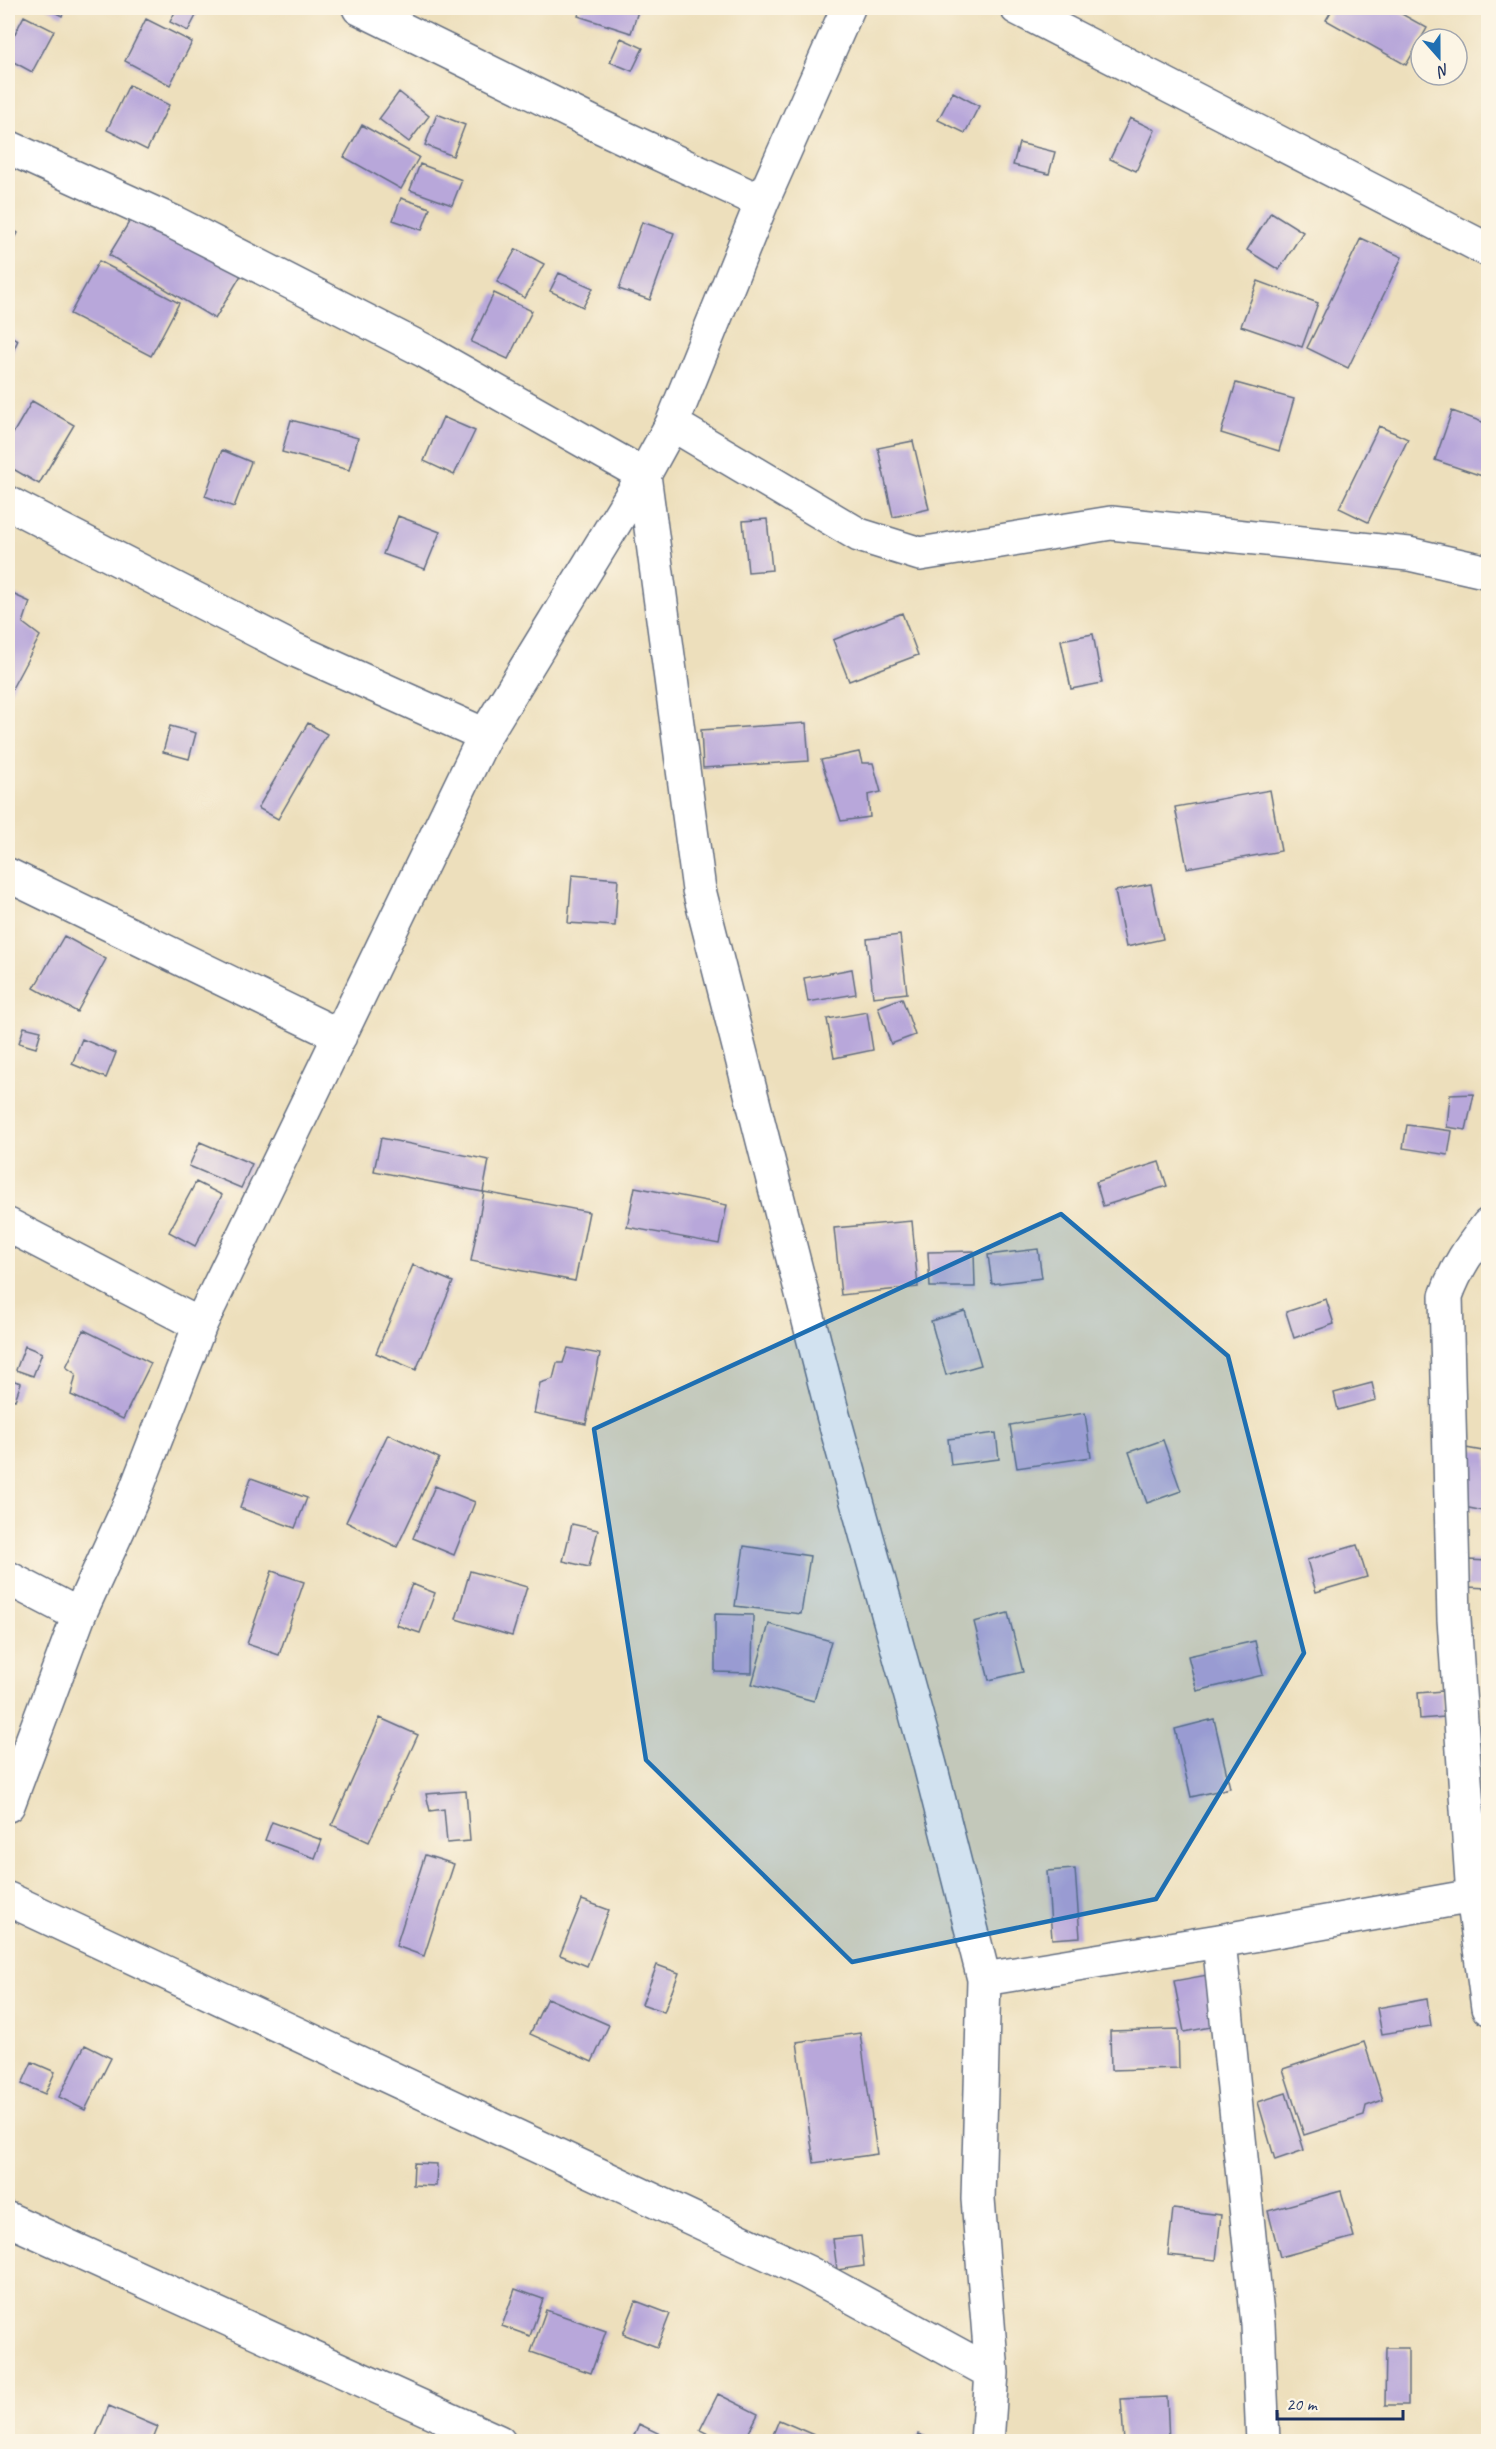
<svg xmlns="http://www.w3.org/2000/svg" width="1496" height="2449" viewBox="0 0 1496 2449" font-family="Caveat,sans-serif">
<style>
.building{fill:#b8a7da}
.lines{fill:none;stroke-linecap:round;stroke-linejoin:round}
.minor-casing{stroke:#646d7f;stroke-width:36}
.minor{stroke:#fff;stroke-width:33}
.marked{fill:#1f6fb2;fill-opacity:0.2;stroke:#1f6fb2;stroke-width:4.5;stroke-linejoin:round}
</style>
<rect width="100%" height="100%" fill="#fcf5e5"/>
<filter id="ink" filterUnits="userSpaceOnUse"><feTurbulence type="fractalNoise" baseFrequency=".0167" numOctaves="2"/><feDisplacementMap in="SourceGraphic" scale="12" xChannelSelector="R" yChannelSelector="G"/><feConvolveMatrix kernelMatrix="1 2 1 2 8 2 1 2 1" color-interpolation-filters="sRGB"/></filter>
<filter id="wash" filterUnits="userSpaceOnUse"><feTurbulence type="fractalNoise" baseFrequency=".008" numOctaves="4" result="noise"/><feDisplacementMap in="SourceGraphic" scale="24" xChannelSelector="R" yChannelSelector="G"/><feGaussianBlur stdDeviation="1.35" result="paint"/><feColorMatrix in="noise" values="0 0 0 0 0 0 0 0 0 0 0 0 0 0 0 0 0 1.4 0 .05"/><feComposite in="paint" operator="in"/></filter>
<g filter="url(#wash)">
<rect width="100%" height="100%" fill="#eddfbc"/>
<g id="blocks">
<!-- building -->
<path class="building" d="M46,8H66L62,16Z
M177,8H200L188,31L170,22Z
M581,8H639L631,33L578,16Z
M1333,8H1391L1427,28L1406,65L1326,20Z
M24,16L54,31L32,72L8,59V47Z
M146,19L192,42L170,85L125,61Z
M621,38L643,48L632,71L610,62Z
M129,85L169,105L147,150L107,130Z
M399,92L429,116L409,142L379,119Z
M953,92L979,106L965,133L938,120Z
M437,114L465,125L453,156L425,145Z
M1130,118L1155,130L1136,171L1110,159Z
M362,125L419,157L401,189L344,157Z
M1019,143L1055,152L1049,174L1013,165Z
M420,164L462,180L452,205L410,190Z
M401,198L430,208L422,230L393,220Z
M137,209L243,272L215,319L109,255Z
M1271,212L1303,232L1279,270L1247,250Z
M642,222L674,233L650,300L619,289Z
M8,226L18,233L8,250Z
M1361,238L1402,257L1348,368L1307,348Z
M516,249L544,264L525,298L497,282Z
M99,261L179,303L151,356L70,314Z
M559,273L593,288L583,307L550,291Z
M1258,281L1318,303L1302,347L1241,326Z
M494,293L532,311L508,359L471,342Z
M8,335L18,340L8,362Z
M1236,383L1294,399L1279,451L1221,433Z
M32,401L74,425L39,484L8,466V442Z
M1452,411L1488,424V478L1435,460Z
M443,417L475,431L454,475L424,461Z
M291,420L358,438L349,470L282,452Z
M1379,426L1408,439L1368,522L1339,508Z
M913,441L929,509L893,517L878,448Z
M222,450L251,462L234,507L205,496Z
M398,516L440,532L425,569L383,554Z
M767,519L772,570L748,572L743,521Z
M8,592L30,602L23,623L40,636L8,696Z
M902,613L918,655L849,681L833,640Z
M1093,634L1102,683L1071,689L1061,640Z
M308,723L327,734L278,819L258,808Z
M806,723L809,761L703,768L701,730Z
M170,726L196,733L189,759L163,752Z
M859,752L862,763H873L881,792L868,795L870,817L841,821L821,760Z
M1270,790L1281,851L1187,868L1175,807Z
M572,875L618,879L615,926L568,923Z
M1151,884L1163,939L1126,947L1115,891Z
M900,935L907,993L873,997L867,939Z
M64,936L106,959L77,1012L34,988Z
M852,969L856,994L808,1002L804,978Z
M902,998L915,1035L891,1044L878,1007Z
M867,1012L873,1050L834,1058L827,1019Z
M24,1027L41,1031L36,1048L19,1043Z
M82,1039L116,1053L106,1078L72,1064Z
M1474,1094L1466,1130L1447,1127L1450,1095Z
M1407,1125L1452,1131L1448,1155L1403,1148Z
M381,1138L489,1160L483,1192L374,1171Z
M200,1142L252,1164L241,1188L189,1166Z
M1159,1162L1167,1186L1103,1206L1096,1182Z
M196,1182L222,1195L195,1246L169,1232Z
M635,1187L727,1205L719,1244L627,1227Z
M484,1192L589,1212L575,1281L471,1261Z
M912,1221L918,1287L841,1295L834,1228Z
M1038,1249L1042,1278L992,1284L988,1255Z
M974,1251L975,1287H930L928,1252Z
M413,1265L453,1282L416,1370L376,1353Z
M1326,1299L1334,1324L1294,1338L1286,1312Z
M965,1311L981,1365L946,1375L931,1321Z
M84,1330L151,1363L123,1419L71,1395L76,1374L66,1367Z
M25,1346L42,1353L33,1376L16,1370Z
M568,1348L600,1354L586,1424L534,1413L540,1383L553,1379L557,1363H563Z
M8,1379L21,1383L15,1400L8,1398Z
M1372,1383L1376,1400L1338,1410L1334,1393Z
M1085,1413L1091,1457L1017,1468L1010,1425Z
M996,1433L999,1459L951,1465L948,1439Z
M388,1434L439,1458L397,1547L346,1522Z
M1163,1440L1181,1491L1147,1503L1129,1452Z
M1466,1448L1488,1452V1486L1484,1511L1454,1505Z
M251,1478L307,1498L295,1528L240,1508Z
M435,1486L475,1502L454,1555L413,1538Z
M572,1524L598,1530L589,1567L563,1561Z
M1357,1545L1367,1577L1316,1592L1307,1560Z
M744,1546L810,1556L801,1614L735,1606Z
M1468,1560L1488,1561V1588L1467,1587Z
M272,1571L304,1582L279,1655L247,1644Z
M470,1571L527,1587L512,1636L456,1619Z
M412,1584L435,1593L420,1633L396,1625Z
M1008,1613L1023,1672L989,1680L974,1622Z
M715,1614L753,1615L752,1673L715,1672Z
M769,1624L831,1641L814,1701L752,1684Z
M1255,1641L1263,1675L1197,1691L1188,1656Z
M1442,1691L1444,1717L1420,1719L1418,1693Z
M380,1718L418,1735L369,1842L332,1825Z
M1214,1719L1230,1788L1191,1797L1175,1729Z
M466,1791L470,1841L447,1843L444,1809L430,1811L426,1794Z
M272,1822L322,1840L315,1858L265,1840Z
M425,1855L454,1864L424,1956L396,1946Z
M1075,1869L1080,1937L1052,1939L1047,1871Z
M582,1900L609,1910L587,1966L560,1955Z
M657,1965L679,1973L664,2012L642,2004Z
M1207,1975L1217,2026L1184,2032L1174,1981Z
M547,1998L609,2025L592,2062L530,2034Z
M1427,1999L1431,2026L1382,2034L1377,2008Z
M1178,2029L1179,2068L1111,2070L1110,2031Z
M860,2033L877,2154L814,2163L797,2042Z
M1364,2042L1383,2100L1366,2106L1364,2116L1304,2135L1283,2069Z
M85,2045L111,2058L85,2110L59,2097Z
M32,2062L55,2072L45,2094L22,2084Z
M1286,2093L1304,2150L1275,2160L1258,2102Z
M414,2163L437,2164L436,2186L413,2185Z
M1341,2191L1354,2237L1280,2257L1268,2211Z
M1173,2209L1221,2215L1216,2260L1168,2255Z
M861,2236L864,2266L837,2270L833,2239Z
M515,2289L543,2299L530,2336L502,2326Z
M636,2301L670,2314L657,2347L623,2334Z
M546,2310L606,2331L591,2373L531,2352Z
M1386,2348H1408V2405H1385Z
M718,2394L758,2414L744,2442H724L700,2430Z
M1167,2397L1169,2442H1124L1121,2399Z
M109,2406L158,2427L152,2442H108L96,2436Z
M779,2420L830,2442H770Z
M639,2424L662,2435L659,2442H631Z
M918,2434L938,2441V2442H916Z"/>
</g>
</g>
<g filter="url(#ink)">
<use href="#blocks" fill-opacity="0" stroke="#646d7f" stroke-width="1.5"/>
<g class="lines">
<!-- minor casing -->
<g class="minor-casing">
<path id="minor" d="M359,8L597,125L762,202
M1017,8L1488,250
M8,147L175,223L425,351L644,475L699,890L833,1415L930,1765L984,1979L978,2199L992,2373L987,2442
M672,424L859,535L920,554L1111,523L1409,554L1488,572
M8,503L293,649L485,735
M8,875L340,1036
M8,1225L200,1325
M1488,1225C1470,1248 1456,1268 1446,1296L1454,1619L1473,1896L1488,2008
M8,1578L79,1615
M8,1805L79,1615L134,1495L200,1325L485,735L644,475L672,424L762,202L848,8
M8,1899L807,2272L992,2373
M1219,1941L1258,2325L1263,2442
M984,1979L1219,1941L1473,1896
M8,2219L499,2442"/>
</g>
<!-- minor -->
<use href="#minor" class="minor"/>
</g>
</g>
<!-- marked area -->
<path class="marked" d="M1061,1214L1228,1356L1304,1653L1156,1899L852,1962L646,1760L594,1429Z"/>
<!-- margin -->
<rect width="1496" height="2449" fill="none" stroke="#fcf5e5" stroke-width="30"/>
<!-- north arrow -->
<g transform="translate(1439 57) rotate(159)"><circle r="28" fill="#fcf5e5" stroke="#a2a6af" stroke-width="1.5"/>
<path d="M0-4.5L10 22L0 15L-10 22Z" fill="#1f6fb2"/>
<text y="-9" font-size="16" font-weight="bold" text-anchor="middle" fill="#1b2f5e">N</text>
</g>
<!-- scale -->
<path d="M1277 2410v9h126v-9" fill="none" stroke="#1b2f5e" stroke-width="3"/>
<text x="1286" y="2410" font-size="18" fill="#1b2f5e" stroke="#fcf5e5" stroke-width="4.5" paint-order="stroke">20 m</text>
</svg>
